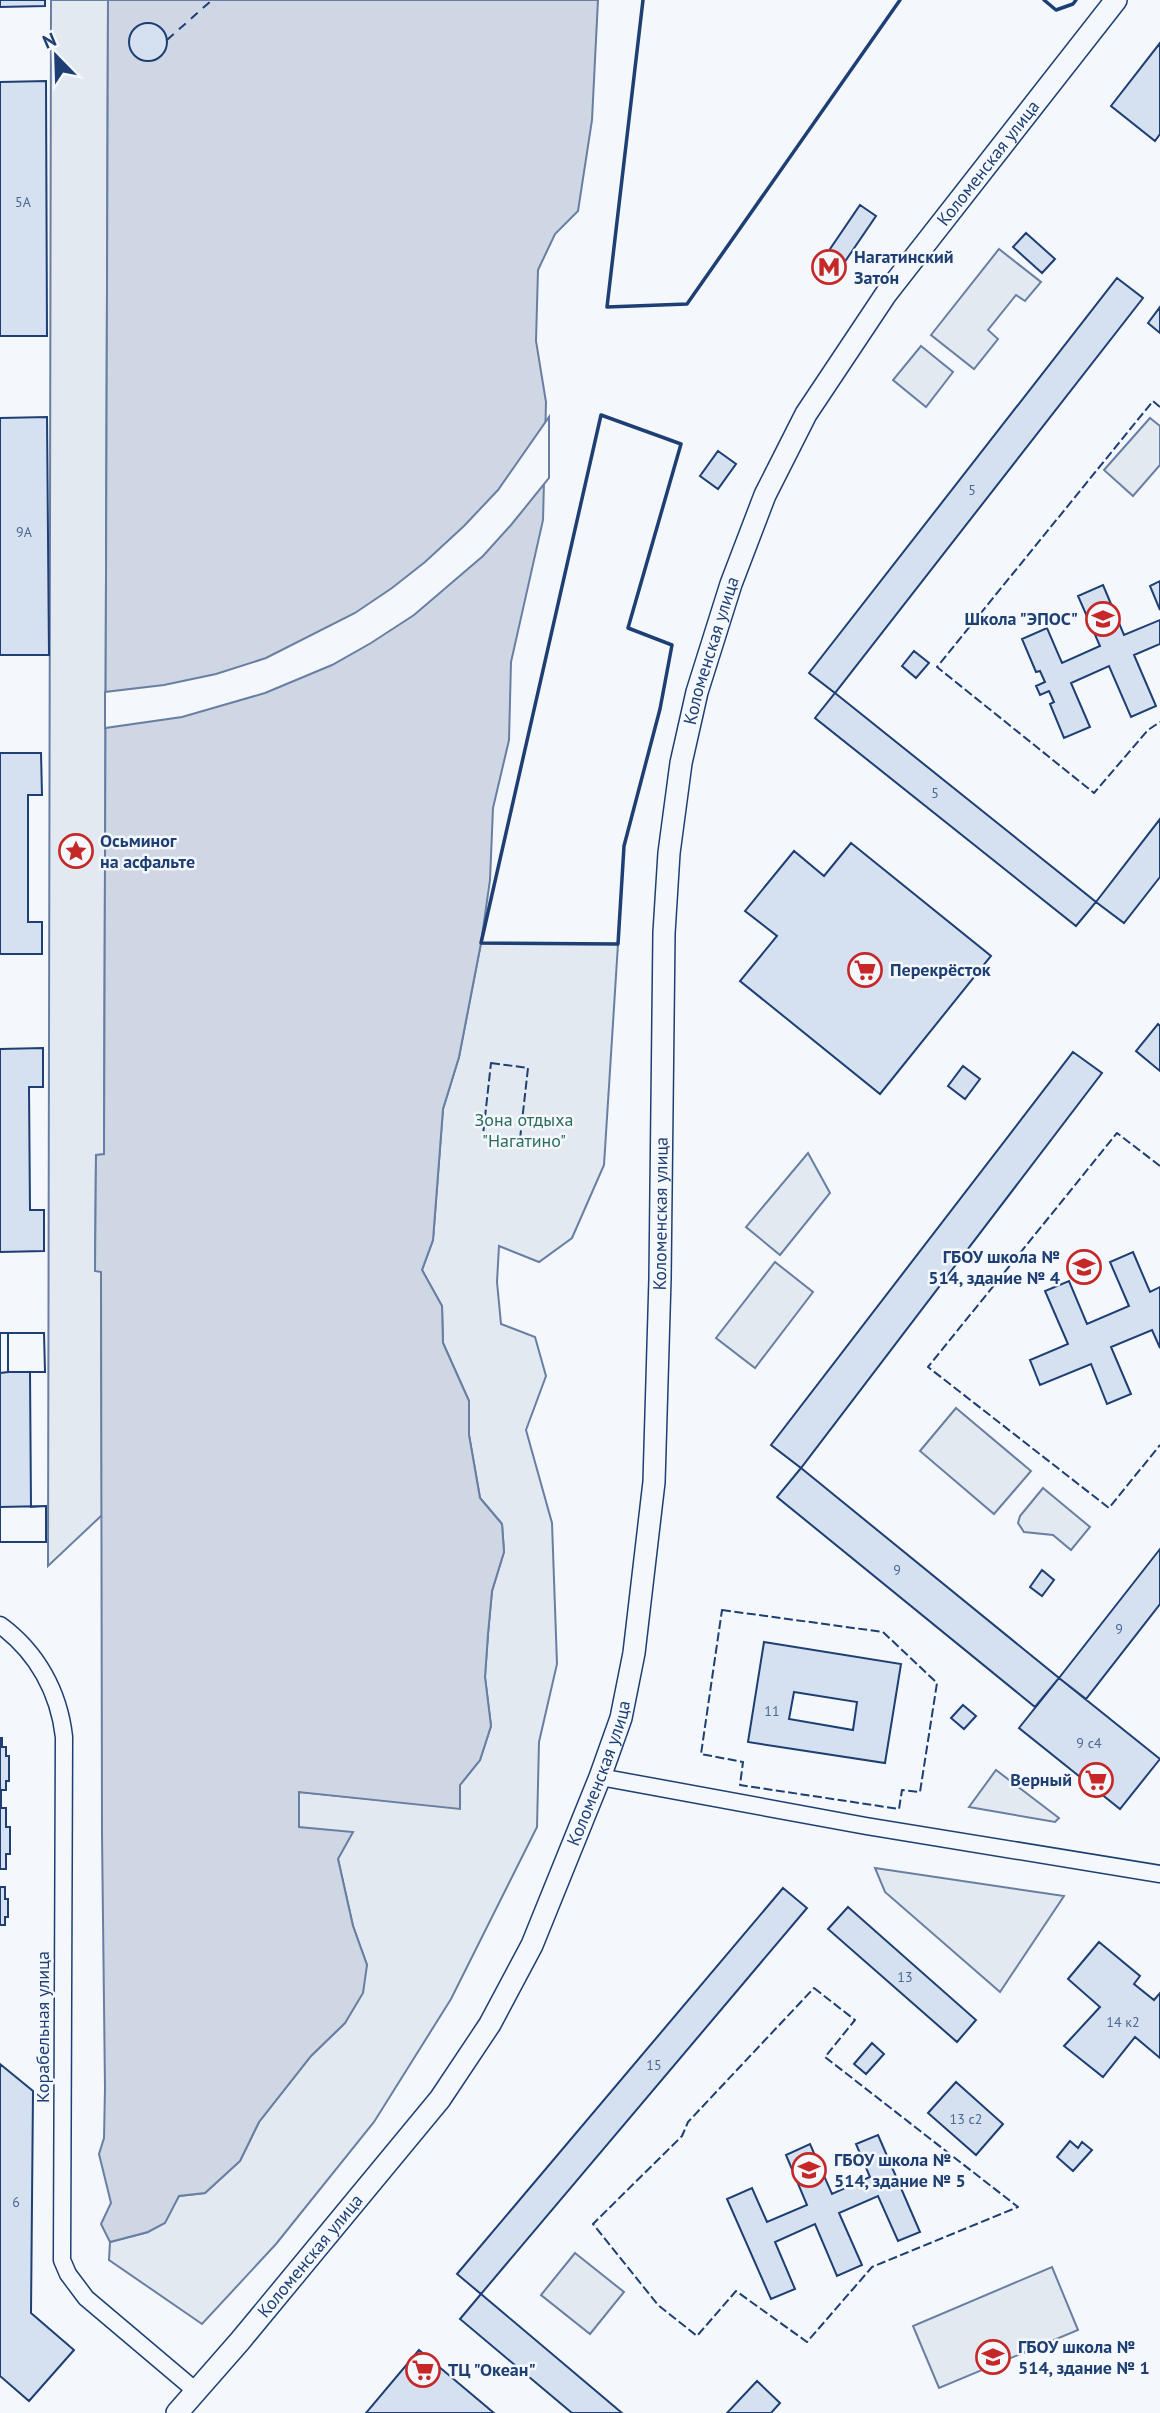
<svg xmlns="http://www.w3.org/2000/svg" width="1160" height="2413" viewBox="0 0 1160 2413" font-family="'PT Sans',sans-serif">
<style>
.green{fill:#e3e9f0;stroke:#687fa3;stroke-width:2}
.water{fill:#cfd7e4;stroke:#687fa3;stroke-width:2}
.pier{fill:#f4f7fb;stroke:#687fa3;stroke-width:2}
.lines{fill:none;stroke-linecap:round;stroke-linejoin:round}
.ferry{stroke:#1d3f73;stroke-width:2;stroke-dasharray:9 7;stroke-linecap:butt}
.building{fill:#d5e0f0;stroke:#1d3f73;stroke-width:2;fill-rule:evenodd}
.minor-casing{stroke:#1d3f73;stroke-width:19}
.tertiary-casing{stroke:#1d3f73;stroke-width:24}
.minor{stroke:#f4f7fb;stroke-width:16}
.tertiary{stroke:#f4f7fb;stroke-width:21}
.fence{stroke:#1d3f73;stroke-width:2;stroke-dasharray:9 3.5;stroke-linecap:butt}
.wall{stroke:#1d3f73;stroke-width:3.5}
.labels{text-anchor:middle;stroke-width:5;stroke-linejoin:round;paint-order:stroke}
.number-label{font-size:14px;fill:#4b6792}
.street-label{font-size:18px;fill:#1d3f73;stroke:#f4f7fb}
.poi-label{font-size:18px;font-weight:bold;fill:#1d3f73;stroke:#f4f7fb;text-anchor:start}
.park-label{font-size:18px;fill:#2c6c60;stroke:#f4f7fb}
</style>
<rect width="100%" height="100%" fill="#f4f7fb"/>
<!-- green -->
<path class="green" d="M51,0H108L104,1155H96L95,1271H101L102,1515L48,1566Z
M999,249L1041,282L1025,301L1016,295L988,330L998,339L974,369L931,335Z
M921,346L953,372L926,407L893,380Z
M1150,418L1160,426V465L1133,496L1104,470Z
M481,943L618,944L604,1165L572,1238L539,1262L499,1246L497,1282L501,1324L535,1337L546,1376L526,1430L552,1523L557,1664L539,1742L537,1827L451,1999L374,2122L276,2244L202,2324L109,2260L110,2242L148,2232L179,2196L205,2193L240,2161L259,2122L311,2056L345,2023L367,1965L353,1926L338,1859L299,1827V1792L460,1808V1785L480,1760L491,1726L485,1677L488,1634L492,1591L504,1552L502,1524L480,1498L469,1435V1401L443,1343L442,1306L422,1270L433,1240L443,1109L459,1057Z
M808,1153L830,1193L780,1255L746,1227Z
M775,1262L813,1292L755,1368L716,1338Z
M956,1408L1031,1471L994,1514L920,1451Z
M1043,1488L1090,1527L1071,1550L1053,1535L1024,1532L1018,1523L1020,1516Z
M996,1770L1059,1818L1055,1822L969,1807Z
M875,1868L1064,1896L1000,1992L885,1892Z
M575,2253L624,2292L590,2334L541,2295Z
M1052,2267L1078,2330L939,2388L913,2326Z"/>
<!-- water -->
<path class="water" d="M108,0H598L592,120L578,211L555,234L538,270L536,341L546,402L543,520L511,662L509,740L493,808L490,880L481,943L459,1057L443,1109L433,1240L422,1270L442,1306L443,1343L469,1401V1435L480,1498L502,1524L504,1552L492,1591L488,1634L485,1677L491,1726L480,1760L460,1785V1809L299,1792V1827L353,1832L338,1859L353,1926L367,1965L363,1993L345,2023L311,2056L259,2122L240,2161L205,2193L179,2196L165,2223L148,2232L110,2242L101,2224L111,2203L99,2154L104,2138L105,2088L102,1834L101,1272L95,1271L96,1155L104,1154Z"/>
<!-- pier -->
<path class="pier" d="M549,417V478L511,525L483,556L414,615L371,643L332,665L265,693L182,717L105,728V692L164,685L216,674L266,658L355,613L392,588L425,562L464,526L498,490Z"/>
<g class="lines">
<!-- ferry -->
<path class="ferry" d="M167,40L212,0"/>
</g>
<!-- building -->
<path class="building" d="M0,0H45V6L0,7Z
M129 42a19 19 0 1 1 38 0a19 19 0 1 1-38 0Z
M1160,43V134L1155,141L1111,106Z
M46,81L47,336H0V82Z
M860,205L876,216L844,263L828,252Z
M1026,233L1055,259L1042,273L1013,247Z
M1117,278L1143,298L835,693L809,673Z
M1160,307V333L1148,323Z
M47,417L49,655H0V418Z
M718,451L736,464L718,489L700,476Z
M1160,581V610L1150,586Z
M1103,585L1124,635L1160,620V644L1134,655L1156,706L1131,717L1109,666L1071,683L1090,727L1064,738L1050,704L1054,702L1049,691L1040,695L1036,686L1045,682L1040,671L1036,672L1022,639L1047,628L1062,663L1100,646L1078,596Z
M914,651L929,663L916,678L902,666Z
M835,693L1096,902L1076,926L815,718Z
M0,753H41L42,795H28V922H42V954H0Z
M1160,819V877L1124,923L1096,902Z
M851,843L991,956L880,1094L740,981L777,936L745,911L794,851L824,876Z
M1158,1024L1160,1026V1071L1136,1051Z
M43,1048V1087H29L30,1210H44V1251L0,1252V1049Z
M1073,1052L1102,1073L801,1468L771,1445Z
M963,1066L980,1079L965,1099L948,1086Z
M1133,1252L1150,1292L1160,1287V1348L1152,1330L1111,1347L1131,1394L1107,1404L1091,1364L1040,1385L1030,1360L1068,1344L1045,1291L1069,1281L1087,1324L1129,1306L1110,1262Z
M0,1333H44L45,1372H30L31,1507L46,1506V1542H0Z
M0,1333H8V1372L0,1373Z
M8,1333H44L45,1372H8Z
M801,1468L1059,1678L1035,1707L777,1497Z
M46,1506V1542H0V1507Z
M1160,1549V1604L1086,1699L1059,1678Z
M1042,1570L1054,1580L1042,1596L1030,1587Z
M764,1642L901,1664L885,1763L748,1742ZM794,1692L857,1702L853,1730L789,1719Z
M1059,1678L1160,1759L1120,1809L1019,1728Z
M963,1705L976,1716L964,1729L951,1718Z
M0,1738H2V1747H6V1756H9V1781H6V1790H1V1808H6V1827H10V1854H6V1869H0Z
M0,1887H5V1899H8V1917H5V1925H0Z
M783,1888L807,1908L481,2294L457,2274Z
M848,1907L976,2020L957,2042L828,1929Z
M1099,1942L1140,1976L1134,1984L1154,2000L1160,1993V2058L1135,2037L1103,2077L1064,2046L1100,2007L1068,1979Z
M872,2043L884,2054L866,2074L854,2064Z
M0,2064L33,2091L31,2313L74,2350L29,2401L0,2376Z
M956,2082L1003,2124L976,2155L928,2113Z
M878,2135L920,2232L898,2241L878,2196L839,2213L862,2265L837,2276L815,2224L775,2242L795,2289L771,2299L727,2199L752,2188L767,2222L807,2205L786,2155L810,2144L832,2194L870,2177L856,2144Z
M1070,2141L1078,2148L1082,2142L1092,2150L1073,2171L1057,2157Z
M481,2294L500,2310L622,2413H572L460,2319Z
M419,2350L494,2413H366Z
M757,2381L780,2403L771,2413H727Z"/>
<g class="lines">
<!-- minor casing -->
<g class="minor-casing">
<path id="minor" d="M0,1625C37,1652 59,1692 64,1737L62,2260L68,2274L86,2298L196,2391
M600,1777L866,1826L1160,1874"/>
</g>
<!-- tertiary casing -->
<g class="tertiary-casing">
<g id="tertiary">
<path id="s1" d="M177,2413L240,2341L440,2099L490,2024L532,1945L600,1777L621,1718L634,1653L654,1482L660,1279L664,933L669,853L681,763L697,692L731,584L765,495L806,414L886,294L1116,0"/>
</g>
</g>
<!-- minor -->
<use href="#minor" class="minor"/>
<!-- tertiary -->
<use href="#tertiary" class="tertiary"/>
<!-- fence -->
<path class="fence" d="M1160,407L1153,401L937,667L1094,793L1148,730L1160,722
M491,1063L528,1068L520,1139L483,1135Z
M1160,1166L1117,1133L928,1367L1109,1508L1160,1445
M722,1610L883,1632L937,1683L920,1792L902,1790L899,1809L740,1785L743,1762L701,1754Z
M814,1988L855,2020L825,2057L1018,2207L872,2267L807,2342L736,2291L697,2336L658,2305L593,2224L682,2136L688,2122Z"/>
<!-- wall -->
<path class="wall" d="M643,0L607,307L687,304L900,0
M1044,0L1056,10L1073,4L1076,0
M601,415L681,444L628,628L672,645L660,709L624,846L618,944L481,943Z"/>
</g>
<!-- icons -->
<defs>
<g id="metro-ring" transform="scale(1.75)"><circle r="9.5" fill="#f4f7fb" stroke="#c62828" stroke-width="1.5"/><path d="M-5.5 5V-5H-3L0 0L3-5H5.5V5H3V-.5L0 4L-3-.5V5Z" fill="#c62828"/></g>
<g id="school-ring" transform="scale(1.75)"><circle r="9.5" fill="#f4f7fb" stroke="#c62828" stroke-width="1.5"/><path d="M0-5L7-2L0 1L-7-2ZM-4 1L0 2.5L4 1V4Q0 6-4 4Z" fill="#c62828"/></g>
<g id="sight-ring" transform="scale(1.75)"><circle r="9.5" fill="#f4f7fb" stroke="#c62828" stroke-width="1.5"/><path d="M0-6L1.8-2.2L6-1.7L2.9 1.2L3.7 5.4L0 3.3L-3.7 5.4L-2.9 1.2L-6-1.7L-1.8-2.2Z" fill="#c62828"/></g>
<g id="supermarket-ring" transform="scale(1.75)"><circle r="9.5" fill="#f4f7fb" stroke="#c62828" stroke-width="1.5"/><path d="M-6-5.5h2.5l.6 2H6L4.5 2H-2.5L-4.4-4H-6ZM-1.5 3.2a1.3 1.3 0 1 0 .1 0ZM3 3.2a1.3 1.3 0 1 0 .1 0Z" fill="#c62828"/></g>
</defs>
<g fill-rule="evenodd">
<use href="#metro-ring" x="829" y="267"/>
<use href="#school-ring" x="1103" y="619"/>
<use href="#sight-ring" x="76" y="851"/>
<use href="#supermarket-ring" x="865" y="970"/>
<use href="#school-ring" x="1084" y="1267"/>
<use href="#supermarket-ring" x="1096" y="1780"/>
<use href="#school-ring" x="809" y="2170"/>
<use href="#school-ring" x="993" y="2357"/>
<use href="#supermarket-ring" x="423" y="2370"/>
</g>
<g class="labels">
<!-- number labels -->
<g class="number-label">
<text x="23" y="207">5А</text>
<text x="972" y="495">5</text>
<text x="24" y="537">9А</text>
<text x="935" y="798">5</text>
<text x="897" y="1575">9</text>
<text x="1119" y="1634">9</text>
<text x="772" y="1716">11</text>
<text x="1089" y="1748">9 с4</text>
<text x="905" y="1982">13</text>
<text x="1123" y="2027">14 к2</text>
<text x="654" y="2070">15</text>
<text x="966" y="2124">13 с2</text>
<text x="16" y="2207">6</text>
</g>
<!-- street labels -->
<g class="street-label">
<text dy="6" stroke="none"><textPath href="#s1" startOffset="2474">Коломенская улица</textPath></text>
<text dy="6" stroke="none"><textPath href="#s1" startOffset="1908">Коломенская улица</textPath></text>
<text dy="6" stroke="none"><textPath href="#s1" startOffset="1340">Коломенская улица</textPath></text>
<text dy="6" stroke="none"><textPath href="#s1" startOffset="774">Коломенская улица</textPath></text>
<text transform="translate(43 2027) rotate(-90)" y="6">Корабельная улица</text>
<text dy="6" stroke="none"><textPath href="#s1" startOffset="206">Коломенская улица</textPath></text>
</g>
<!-- poi labels -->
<g class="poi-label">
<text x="854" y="263">Нагатинский<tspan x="854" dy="21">Затон</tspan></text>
<text x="1078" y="625" text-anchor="end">Школа "ЭПОС"</text>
<text x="100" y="847">Осьминог<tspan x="100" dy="21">на асфальте</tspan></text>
<text x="890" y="976">Перекрёсток</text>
<text x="1060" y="1263" text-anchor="end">ГБОУ школа №<tspan x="1060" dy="21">514, здание № 4</tspan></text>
<text x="1072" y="1786" text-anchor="end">Верный</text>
<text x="834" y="2166">ГБОУ школа №<tspan x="834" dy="21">514, здание № 5</tspan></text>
<text x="1018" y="2353">ГБОУ школа №<tspan x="1018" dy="21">514, здание № 1</tspan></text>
<text x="448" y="2376">ТЦ "Океан"</text>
</g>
<!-- park labels -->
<g class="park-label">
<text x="524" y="1126">Зона отдыха<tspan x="524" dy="21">"Нагатино"</tspan></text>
</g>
</g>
<!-- north arrow -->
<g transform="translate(56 56) rotate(337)" stroke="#f4f7fb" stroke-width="5" paint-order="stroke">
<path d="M0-5L12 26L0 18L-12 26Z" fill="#1d3f73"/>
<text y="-10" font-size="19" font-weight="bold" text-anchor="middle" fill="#1d3f73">N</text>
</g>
</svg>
